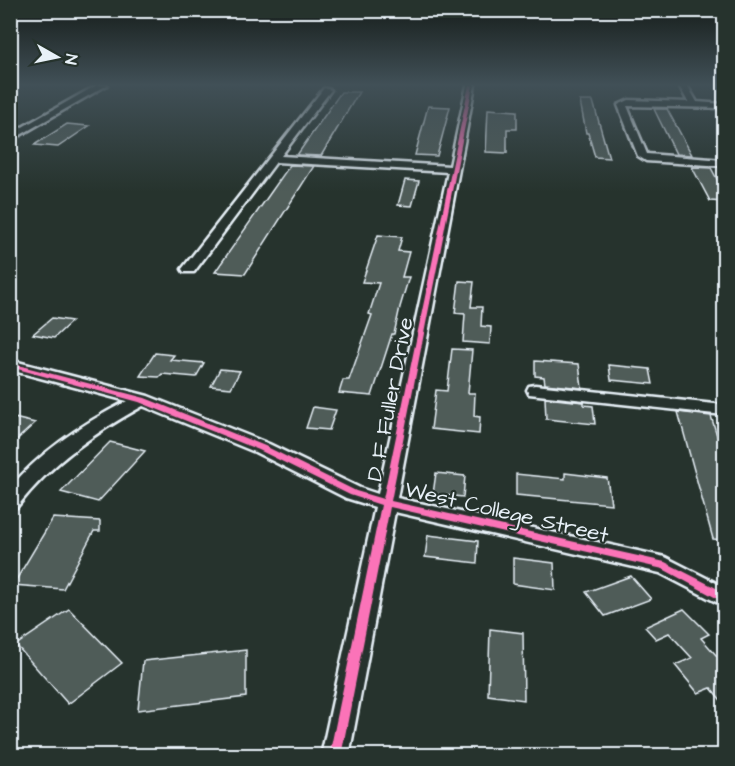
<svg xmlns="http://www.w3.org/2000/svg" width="735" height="766" viewBox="0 0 735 766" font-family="'Architects Daughter',sans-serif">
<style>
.building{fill:#505c59;stroke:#e8f1f8;stroke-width:1.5}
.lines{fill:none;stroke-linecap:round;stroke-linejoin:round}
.street-casing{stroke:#e8f1f8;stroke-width:5}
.street{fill:#26332d;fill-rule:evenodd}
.cycleway-casing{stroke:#26332d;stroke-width:3}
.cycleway{fill:#fb73b8;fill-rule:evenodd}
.labels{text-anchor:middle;stroke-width:4.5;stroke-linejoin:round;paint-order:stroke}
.street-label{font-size:22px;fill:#e8f1f8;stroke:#26332d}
</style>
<rect width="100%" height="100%" fill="#26332d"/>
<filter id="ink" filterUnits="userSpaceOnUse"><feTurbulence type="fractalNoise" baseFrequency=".0167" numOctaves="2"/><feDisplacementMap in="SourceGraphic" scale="12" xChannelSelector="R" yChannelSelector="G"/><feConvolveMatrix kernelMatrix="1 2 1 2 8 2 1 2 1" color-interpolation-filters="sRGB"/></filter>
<g filter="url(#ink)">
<!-- building -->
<path class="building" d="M341,92H359L321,156L297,155Z
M580,101H593L609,158L595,157L588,133H586Z
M428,106L450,107L437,156L415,155Z
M488,109L517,111V129H507V153L486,152Z
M654,109H667L692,155L676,154Z
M67,124L89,126L58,147L34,145Z
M290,165L314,166L245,274L215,272Z
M692,167L711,168L724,192V202L710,201Z
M405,180L419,181L412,206L398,205Z
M378,235L402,237L398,251L409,252L402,277H409L400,307L394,334H392L372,396L339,393L343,380H349L372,315L369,314L379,283L362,282Z
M459,281L474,282L471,307H482L481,326L491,327L490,344L463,342L465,314L455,313Z
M52,318L72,321L54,338L33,334Z
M452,349L472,350L468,393H475L474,416L480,417L479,434L431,429L436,390L447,391Z
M155,353L174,355L170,360L204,363L196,377L162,374L159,377L140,376Z
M535,361L579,364L582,388L545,384L544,377L535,376Z
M609,365L650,369L653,384L611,380Z
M220,369L240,371L231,388L211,386Z
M545,398L584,402V405L593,406L595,424L546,419Z
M313,407L336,410L329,430L306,428Z
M678,412L711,416L724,458V540L713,539Z
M10,417L35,423L10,446Z
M110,442L145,451L98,502L61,492Z
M436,473L465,476L463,497L433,494Z
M565,473L607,478L611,504L516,495V474L565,479Z
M53,518L100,521V531H94L63,589L13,585Z
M428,535L478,541L477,563L425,557Z
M513,558L554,563L555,590L513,584Z
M631,576L651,599L605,616L586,592Z
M69,609L122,663L68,704L16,645Z
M684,609L709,634L701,638L724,664V704L711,688L698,693L675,665L692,658L669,633L656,639L645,627Z
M490,629L523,633L524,700L488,695Z
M246,650V697L138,710L143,661Z"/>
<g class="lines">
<!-- street casing -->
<g class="street-casing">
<path id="street" d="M97,85H107L10,141V134Z
M467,85H475L397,498L665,557L724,587V606L660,573L395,512L349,756H321L375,507L346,498L255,452L143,406C94,433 51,463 17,507L10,509V488C42,450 84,423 127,401L10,370V360L148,396L269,444L360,488L378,494L448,172L276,162L194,272H184L182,269L324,88L331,90L281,156L450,166Z
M679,85H687L697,102L724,104V108L627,106L647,154L724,160V166L646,161L638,156L618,105L629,100L688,102Z
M535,385L724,405V415L529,394L527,390L529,386Z"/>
</g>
<!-- street -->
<use href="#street" class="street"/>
<!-- cycleway casing -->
<g class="cycleway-casing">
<path id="cycleway" d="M469,85H473L391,501L665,562L724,592V601L720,600L663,569L390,507L341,756H329L381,505L350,495L259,450L139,402L10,367V363L145,398L265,446L356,491L383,499Z"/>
</g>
<!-- cycleway -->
<use href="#cycleway" class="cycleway"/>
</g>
</g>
<!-- sky -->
<linearGradient id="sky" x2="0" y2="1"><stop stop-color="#151c19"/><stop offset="0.44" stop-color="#415057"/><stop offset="1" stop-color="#415057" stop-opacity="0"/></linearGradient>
<rect width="735" height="192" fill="url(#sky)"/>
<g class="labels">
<!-- street labels -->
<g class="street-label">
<text transform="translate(389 399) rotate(-79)" y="8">D F Fuller Drive</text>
<text transform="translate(507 511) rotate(13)" y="8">West College Street</text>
</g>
</g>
<!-- margin -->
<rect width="735" height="766" fill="none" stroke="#26332d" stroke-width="36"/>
<rect x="18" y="18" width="699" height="730" fill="none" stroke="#e8f1f8" stroke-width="2" filter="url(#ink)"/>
<!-- north arrow -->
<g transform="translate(57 57) rotate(99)" stroke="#26332d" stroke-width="4.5" paint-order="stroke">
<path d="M0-4.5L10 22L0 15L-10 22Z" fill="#e8f1f8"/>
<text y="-9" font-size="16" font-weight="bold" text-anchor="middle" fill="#e8f1f8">N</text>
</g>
</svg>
